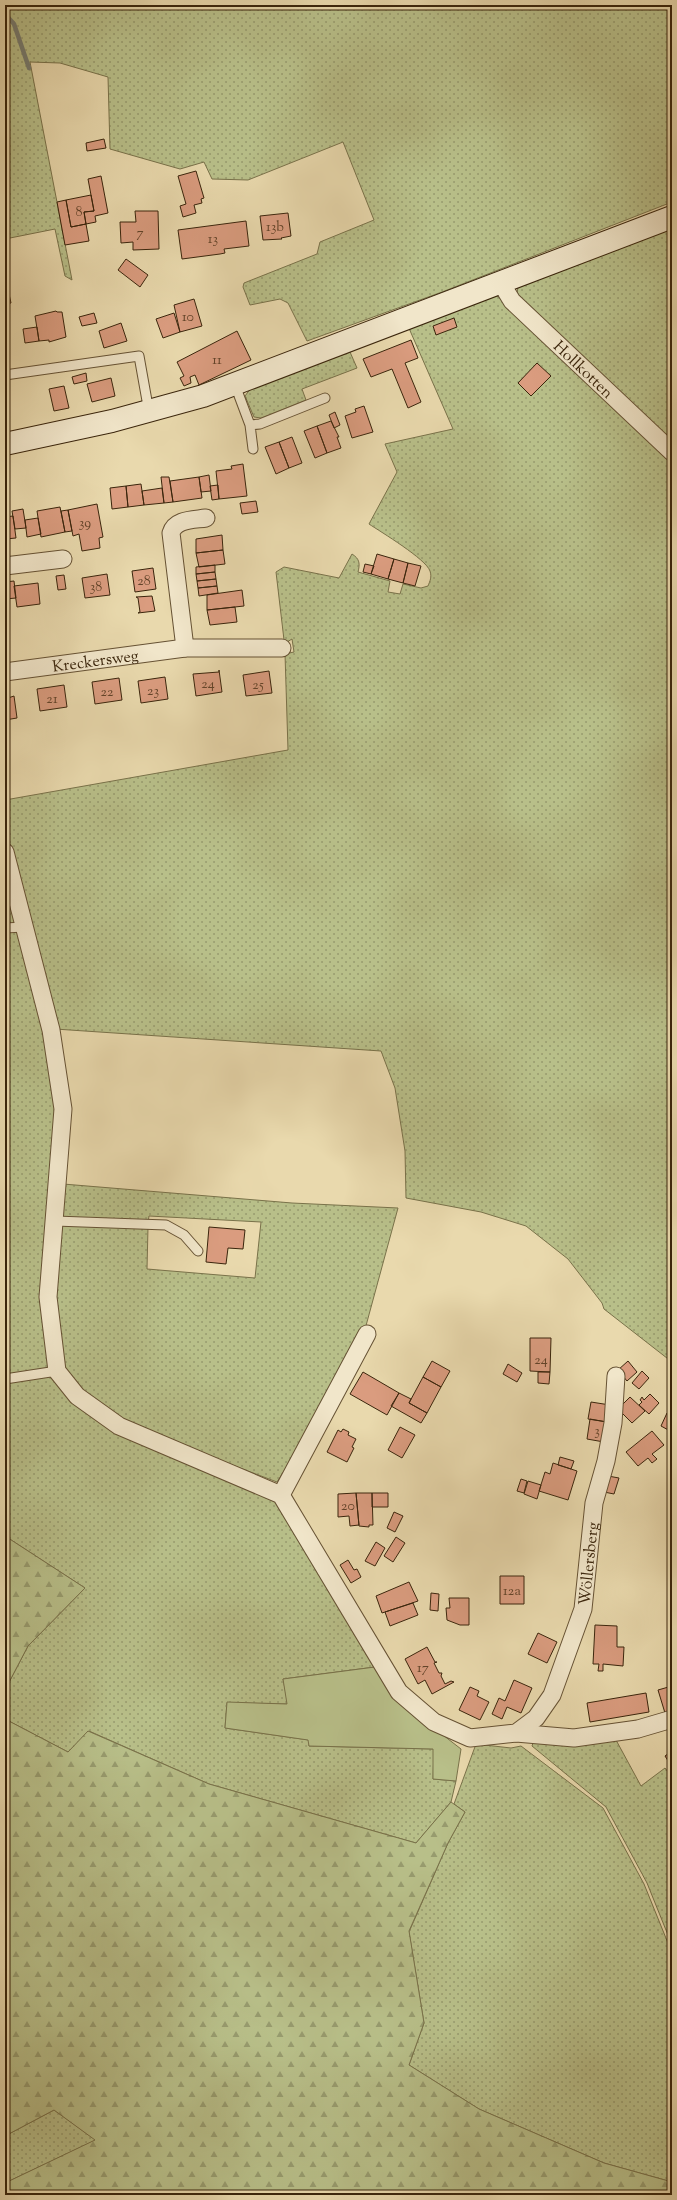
<svg xmlns="http://www.w3.org/2000/svg" width="677" height="2200" viewBox="0 0 677 2200" font-family="'Sorts Mill Goudy',serif">
<style>
.grass{fill:url(#grass-dots);stroke:#79724a}
.forest{fill:url(#forest-firs);stroke:#79724a}
.garden{fill:#b8bf89;stroke:#79724a}
.lines{fill:none;stroke-linecap:round;stroke-linejoin:round}
.stream{stroke:#767d73;stroke-width:4.5}
.building{fill:#da9c7f;stroke:#3a250c}
.service-casing{stroke:#665234;stroke-width:11}
.minor-casing{stroke:#665234;stroke-width:19}
.secondary-casing{stroke:#3a250c;stroke-width:24}
.service{stroke:#f1e6ca;stroke-width:9}
.minor{stroke:#f1e6ca;stroke-width:17}
.secondary{stroke:#f1e6ca;stroke-width:22}
.labels{text-anchor:middle;stroke-width:4;stroke-linejoin:round;paint-order:stroke}
.number-label{font-size:14px;fill:#624329}
.street-label{font-size:16px;fill:#3a250c;stroke:#f1e6ca}
</style>
<defs>
<pattern id="grass-dots" width="8" height="8" patternUnits="userSpaceOnUse"><rect width="8" height="8" fill="#b8bf89"/><path d="M2 2h.1M6 6h.1" fill="none" stroke="#979b6e" stroke-width="1.8" stroke-linecap="round"/></pattern>
<pattern id="forest-firs" width="22" height="20" patternUnits="userSpaceOnUse"><rect width="22" height="20" fill="#b8bf89"/><path d="M5 1l3.5 6h-7zM16 11l3.5 6h-7z" fill="#979b6e"/></pattern>
</defs>
<rect width="100%" height="100%" fill="#e9d9ad"/>
<filter id="stains"><feTurbulence type="fractalNoise" baseFrequency=".005" numOctaves="4"/><feColorMatrix values="0 0 0 0 .2 0 0 0 0 .09 0 0 0 0 .02 0 0 0 .5 -.17"/></filter>
<radialGradient id="worn" r=".72"><stop offset=".6" stop-color="#630" stop-opacity="0"/><stop offset="1" stop-color="#630" stop-opacity=".3"/></radialGradient>
<!-- grass -->
<path class="grass" d="M5,5H672V202L442,292L307,341L288,303L280,299L250,305L243,287L244,283L317,254L320,242L374,220L343,142L248,180L212,179L204,162L180,169L110,149L108,77L60,63L30,62L72,280L65,276L55,229L5,239Z
M672,224V447L517,295L518,286Z
M494,293L672,457V1362L604,1309L602,1303L568,1259L526,1226L481,1212L406,1198L405,1151L395,1088L381,1051L55,1029L5,829V800L288,750L285,654L294,652L292,639L287,642L284,640L276,572L284,567L339,578L352,554C360,559 360,564 358,572L390,581L388,592L400,594L403,584L421,588L428,586C430,581 432,577 430,571C426,559 381,532 369,524L397,472L385,444L453,429L408,326Z
M350,352L357,368L302,389L306,400L261,418L254,417L245,396L251,388Z
M5,863L21,925L5,926Z
M22,930L60,1108L55,1369L5,1376V931Z
M63,1184L292,1203L398,1208L364,1333L325,1407L277,1482L121,1423L60,1370L51,1297L57,1224L148,1227L147,1269L255,1278L261,1222L149,1216L148,1223L58,1219Z
M56,1374L76,1398L273,1494L375,1667L283,1679L288,1704L227,1703L225,1728L309,1740V1746L434,1749L433,1779L456,1781L451,1802L416,1843L209,1784L89,1731L68,1752L5,1719V1690L28,1646L85,1588L5,1536V1382Z
M534,1740H616L641,1786L665,1768L672,1777V1945L647,1883L606,1807L532,1746Z
M476,1744L511,1748L521,1746L603,1808L644,1884L672,1953V2182L604,2163L479,2109L409,2065L424,2023L409,1932L448,1843L465,1812L454,1804Z
M54,2110L96,2140L5,2183V2136Z"/>
<!-- forest -->
<path class="forest" d="M5,1536L85,1588L28,1646L5,1690Z
M5,1719L68,1752L88,1731L209,1784L416,1843L451,1802L465,1812L448,1843L409,1931L424,2023L409,2065L479,2109L604,2163L672,2182V2195H27L5,2189V2183L95,2140L54,2110L5,2136Z"/>
<!-- garden -->
<path class="garden" d="M375,1667L390,1694L461,1749L456,1781L433,1779V1749L309,1746L308,1740L225,1728L227,1702L287,1704L283,1679Z"/>
<g class="lines">
<!-- stream -->
<path class="stream" d="M5,14L14,24L29,68"/>
</g>
<!-- building -->
<path class="building" d="M104,139L106,148L87,151L86,143Z
M196,171L204,198L201,199L202,203L194,205L196,213L183,217L180,206L186,204L178,176Z
M101,176L108,213L95,216L96,222L86,224L84,212L94,211L88,179Z
M91,195L94,211L84,212L86,224L71,227L66,200Z
M66,200L71,227L86,224L89,241L65,245L57,202Z
M135,211H158L159,249L133,250V242L121,243L120,222H136Z
M288,213L291,236L281,238L282,239L263,240L260,216Z
M246,221L249,246L224,249L225,253L220,254L182,259L178,230Z
M126,259L148,275L140,287L118,270Z
M7,285L11,303L5,304V286Z
M194,299L202,326L180,332L174,305Z
M56,311L57,312H62L66,337L49,342V340L39,341L35,316Z
M94,313L97,323L82,326L79,317Z
M174,313L180,332L163,338L156,319Z
M454,318L457,327L436,335L433,326Z
M121,323L127,341L104,348L99,331Z
M37,327L39,341L25,343L23,329Z
M237,331L251,360L199,385L195,375L190,377L191,383L184,386L180,378L184,376L177,362Z
M411,340L418,358L405,363L421,402L408,408L392,369L371,377L363,359Z
M537,363L551,376L531,396L518,383Z
M86,373L87,381L74,384L72,377Z
M111,378L115,396L92,402L87,384Z
M64,386L69,408L54,411L49,389Z
M364,406L373,432L352,438L345,416L356,412L355,409Z
M335,412L340,425L334,428L329,415Z
M331,421L339,437H337L341,448L327,453L317,426Z
M317,426L327,453L315,458L304,431Z
M292,437L302,463L289,468L279,442Z
M279,442L289,468L276,474L265,447Z
M243,464L247,496L219,499L216,471L232,469L231,466Z
M209,475L211,491L201,492L199,477Z
M161,477H169L173,502L164,503Z
M199,477L202,498L173,502L170,481Z
M141,484L144,505L128,507L126,486Z
M218,485L219,499L212,500L210,486Z
M126,486L128,507L112,509L110,488Z
M162,488L164,503L144,505L142,491Z
M256,501L258,512L242,514L240,503Z
M97,504L103,537L99,538L100,548L82,551L79,534L73,536L68,510Z
M60,507L65,532L41,537L37,511Z
M23,509L26,528L15,529L12,511Z
M68,510L72,531L65,532L61,511Z
M13,516L16,538L5,539V517Z
M38,518L41,534L27,537L25,520Z
M222,535L223,550L196,553V539Z
M223,550L225,564L199,567L196,553Z
M377,554L394,559L388,579L371,574Z
M394,559L408,563L403,583L388,579Z
M408,563L421,566L415,586L403,583Z
M365,564L374,566L371,574L363,572Z
M215,565V572L196,574V567Z
M153,568L156,589L135,592L132,571Z
M215,572L216,579L197,581L196,574Z
M107,574L110,595L85,598L82,578Z
M64,575L66,589L58,590L56,576Z
M216,579L217,586L198,588L197,581Z
M14,581L16,598L5,599V582Z
M38,583L40,604L17,607L14,586Z
M217,586L218,593L199,596L198,588Z
M242,590L244,606L207,610V595Z
M152,596L155,611L138,613L140,612L138,598L136,597Z
M235,607L237,622L210,625L207,610Z
M219,670L222,692L196,696L193,674L219,672Z
M269,671L272,693L246,696L243,675Z
M165,677L168,699L141,703L138,681Z
M119,678L122,700L95,704L92,682Z
M64,685L67,707L40,711L37,689Z
M14,696L17,718L5,720V699Z
M209,1227L245,1230L243,1249L228,1248L226,1264L206,1262Z
M530,1338H551L550,1372L530,1371Z
M432,1361L450,1371L441,1387L423,1377Z
M628,1361L637,1372L627,1381L618,1370Z
M508,1364L522,1373L517,1382L503,1374Z
M642,1371L649,1378L639,1389L632,1383Z
M363,1372L399,1393L387,1415L350,1394Z
M538,1372H550L549,1384L538,1383Z
M423,1377L441,1387L427,1413L409,1403Z
M399,1393L411,1399L409,1403L427,1413L421,1423L391,1406Z
M650,1394L659,1403L649,1414L639,1405L642,1402L640,1400L642,1397L644,1400Z
M630,1397L645,1411L632,1423L618,1409Z
M591,1402L610,1405L607,1422L588,1419Z
M667,1413L672,1416V1432L661,1426Z
M590,1419L607,1422L604,1442L587,1439Z
M400,1427L415,1435L402,1458L388,1450Z
M343,1429L349,1432L348,1435L356,1439L352,1447L354,1448L347,1462L327,1452L338,1430L341,1432Z
M652,1431L664,1445L652,1454L657,1459L652,1463L648,1458L638,1466L626,1452Z
M560,1457L574,1461L571,1469L558,1465Z
M553,1463L577,1471L568,1500L539,1491L545,1472L550,1474Z
M608,1476L619,1478L614,1494L604,1492Z
M521,1479L527,1481L524,1493L517,1491Z
M528,1481L541,1485L537,1499L524,1494Z
M356,1493H372L373,1525H369V1527L359,1526Z
M356,1493L359,1525L350,1526L349,1516L338,1517V1494Z
M372,1493H388V1507H372Z
M394,1512L403,1516L395,1532L387,1528Z
M396,1537L405,1543L393,1562L384,1556Z
M376,1542L385,1548L375,1566L365,1561Z
M348,1560L354,1570L357,1569L361,1577L351,1583L340,1565Z
M500,1576H524V1604H500Z
M409,1582L418,1601L382,1613L376,1596Z
M431,1593L439,1594L438,1611L430,1610Z
M449,1598H469V1625H460L447,1620L446,1608H450Z
M413,1603L418,1615L390,1626L385,1612Z
M595,1625L617,1626V1647H624L623,1666L603,1664V1671H598L599,1664H593Z
M538,1633L557,1642L547,1663L528,1654Z
M427,1647L435,1662H437L434,1663L439,1673H442L441,1676L445,1684L451,1681L454,1682L432,1694L425,1680L418,1684L405,1659Z
M514,1680L532,1688L521,1713L507,1707L502,1719L492,1714L499,1698L505,1701Z
M672,1686V1711L665,1713L658,1690Z
M470,1687L479,1691L477,1696L489,1702L480,1720L459,1710Z
M646,1693L649,1712L590,1722L587,1703Z
M672,1751V1767L665,1756Z"/>
<g class="lines">
<!-- service casing -->
<g class="service-casing">
<path id="service" d="M5,375L139,356L149,412
M235,385L250,425L260,424L325,398
M250,425L253,449
M5,928L24,927
M55,1221L166,1225L184,1235L198,1251
M5,1379L57,1371"/>
</g>
<!-- minor casing -->
<g class="minor-casing">
<g id="minor">
<path id="s1" d="M501,283L512,301L672,452"/>
<path d="M5,566L63,559"/>
<path d="M185,648L171,533C175,519 193,520 206,518"/>
<path id="s2" d="M5,672L185,648H282"/>
<path id="s3" d="M5,852L51,1030L63,1109L48,1297L57,1371L77,1396L119,1426L281,1495L399,1692L434,1722L470,1738L516,1733L536,1718L552,1695L583,1609L594,1503L606,1461L613,1423L616,1376"/>
<path d="M281,1495L367,1334"/>
<path d="M516,1733L574,1738L638,1729L672,1719"/>
</g>
</g>
<!-- secondary casing -->
<g class="secondary-casing">
<path id="secondary" d="M5,444L112,421L203,396L672,217"/>
</g>
<!-- service -->
<use href="#service" class="service"/>
<!-- minor -->
<use href="#minor" class="minor"/>
<!-- secondary -->
<use href="#secondary" class="secondary"/>
</g>
<g class="labels">
<!-- number labels -->
<g class="number-label">
<text x="79" y="216">8</text>
<text x="275" y="231">13b</text>
<text x="140" y="237">7</text>
<text x="213" y="243">13</text>
<text x="188" y="321">10</text>
<text x="217" y="364">11</text>
<text x="85" y="527">39</text>
<text x="144" y="585">28</text>
<text x="96" y="591">38</text>
<text x="208" y="688">24</text>
<text x="258" y="689">25</text>
<text x="153" y="695">23</text>
<text x="107" y="696">22</text>
<text x="52" y="703">21</text>
<text x="541" y="1364">24</text>
<text x="597" y="1435">3</text>
<text x="348" y="1510">20</text>
<text x="512" y="1595">12a</text>
<text x="423" y="1672">17</text>
</g>
<!-- street labels -->
<g class="street-label">
<text dy="6" stroke="none"><textPath href="#s1" startOffset="120">Hollkotten</textPath></text>
<text dy="6" stroke="none"><textPath href="#s2" startOffset="91">Kreckersweg</textPath></text>
<text dy="6" stroke="none"><textPath href="#s3" startOffset="1338">Wöllersberg</textPath></text>
</g>
</g>
<!-- margin -->
<rect width="677" height="2200" fill="none" stroke="#e9d9ad" stroke-width="20"/>
<rect x="6" y="6" width="665" height="2188" fill="none" stroke="#3a250c" stroke-width="2"/>
<rect x="10" y="10" width="657" height="2180" fill="none" stroke="#3a250c"/>
<rect width="100%" height="100%" filter="url(#stains)"/>
<rect width="100%" height="100%" fill="url(#worn)"/>
</svg>
